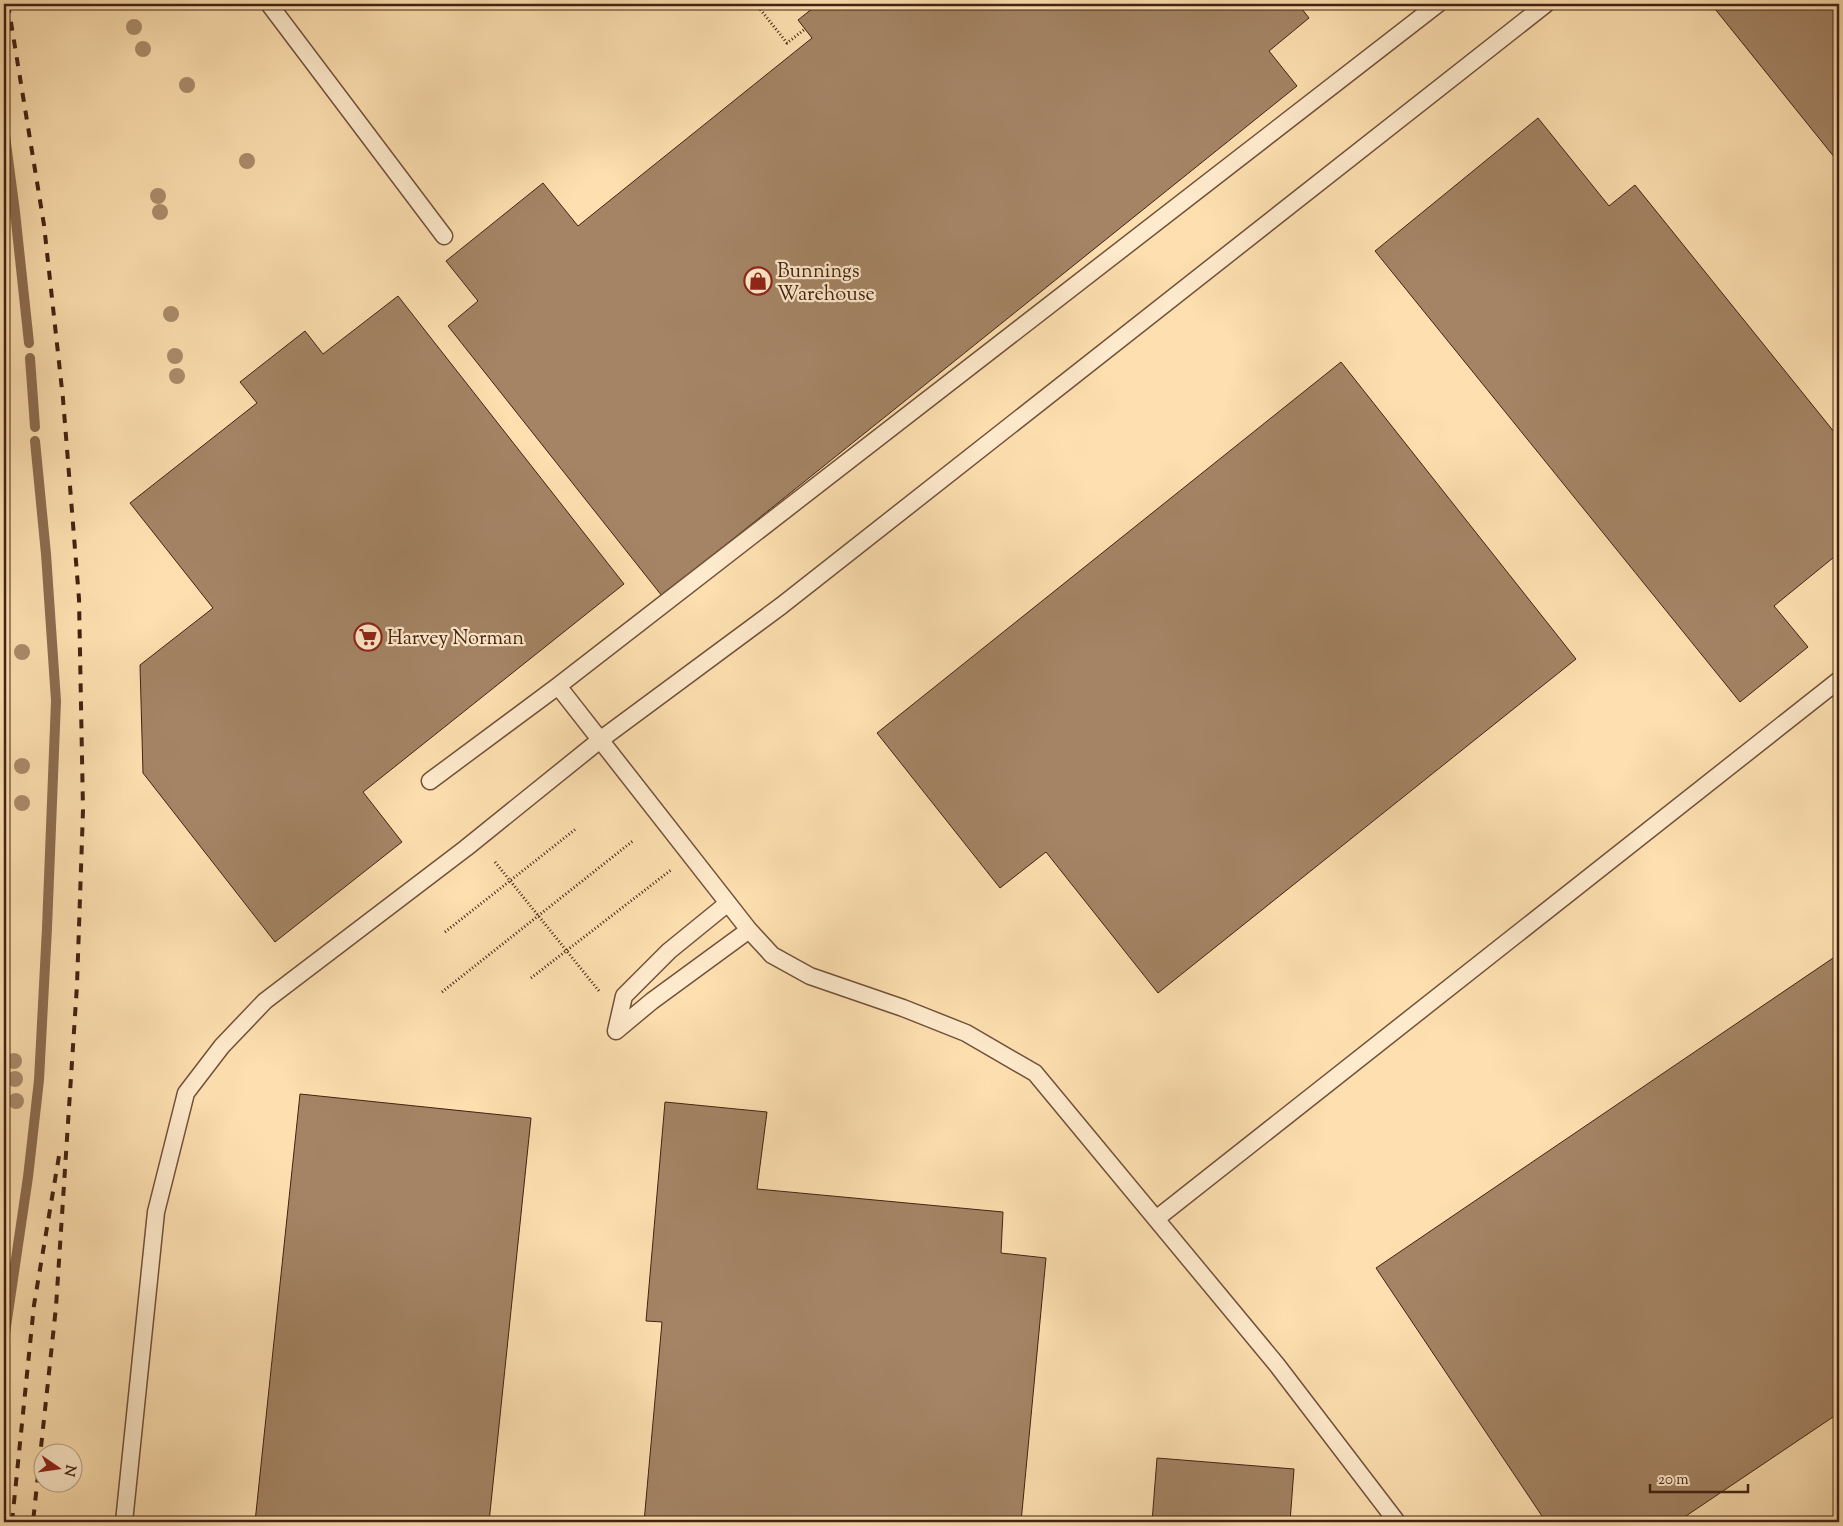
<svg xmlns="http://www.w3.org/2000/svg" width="1843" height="1526" viewBox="0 0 1843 1526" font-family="'Sorts Mill Goudy',serif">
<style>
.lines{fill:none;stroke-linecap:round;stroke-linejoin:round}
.stream{stroke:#8d6d51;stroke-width:10}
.building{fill:#a48465;stroke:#432213}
.lane-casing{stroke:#72513a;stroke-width:19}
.path{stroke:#432213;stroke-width:3;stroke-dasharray:1 2.5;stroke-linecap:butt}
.lane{stroke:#feeacc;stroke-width:16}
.rail{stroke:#432213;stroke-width:4;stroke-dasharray:9 9;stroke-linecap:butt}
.tree{fill:#ac8c6c}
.labels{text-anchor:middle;stroke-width:4.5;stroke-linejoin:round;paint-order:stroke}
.poi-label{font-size:20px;fill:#432213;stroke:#feeacc;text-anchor:start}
</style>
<rect width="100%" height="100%" fill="#fddfb0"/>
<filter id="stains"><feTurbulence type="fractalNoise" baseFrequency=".004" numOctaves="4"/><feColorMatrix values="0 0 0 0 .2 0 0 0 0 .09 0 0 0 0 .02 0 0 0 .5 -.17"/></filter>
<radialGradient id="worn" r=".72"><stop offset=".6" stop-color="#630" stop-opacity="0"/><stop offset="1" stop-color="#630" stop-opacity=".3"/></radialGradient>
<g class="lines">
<!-- stream -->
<path class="stream" d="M4,128L15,212L29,343
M30,358L35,427
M4,1340L28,1177L39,1080L47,928L56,701L46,554L35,441"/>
</g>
<!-- building -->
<path class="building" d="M818,4H1298L1309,18L1269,51L1297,86L662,596L448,326L478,301L446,261L543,183L578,226L812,38L798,20Z
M1711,4H1839V163Z
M1538,118L1609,206L1635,185L1839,438V553L1774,606L1808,647L1740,702L1375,251Z
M398,296L624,584L363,792L402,842L275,942L143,773L140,665L213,608L130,503L257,403L240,382L305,331L323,354Z
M1341,362L1576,659L1158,993L1046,852L1000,888L877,733Z
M1839,954V1413L1677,1522H1546L1376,1268Z
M300,1094L531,1118L489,1522H255Z
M665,1102L767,1112L757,1189L1003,1212L1001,1253L1046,1258L1021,1522H644L662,1322L646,1321Z
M1157,1458L1294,1469L1290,1522H1152Z"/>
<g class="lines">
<!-- lane casing -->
<g class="lane-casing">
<path id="lane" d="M269,4L444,236
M558,686L749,930L772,955L810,976L903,1008L966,1033L1035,1073L1277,1365L1397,1522
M430,781L558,686L1438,4
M616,1031L624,996L669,951L728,903
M616,1031L652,1001L749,930
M1156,1219L1839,680
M124,1522L156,1212L186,1093L222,1046L265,1001L466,848L600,740L781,606L1546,4"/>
</g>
<!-- path -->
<path class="path" d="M756,4L787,43L805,29
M495,862L599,991
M445,932L577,828
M531,978L671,870
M442,992L634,840"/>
<!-- lane -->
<use href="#lane" class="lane"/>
<!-- rail -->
<path class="rail" d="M8,4L44,225L63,399L79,599L83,810L77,985L56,1307L33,1522
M12,1522L34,1305L59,1156"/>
</g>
<!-- trees -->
<g class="tree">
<circle cx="134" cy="27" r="8"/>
<circle cx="143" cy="49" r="8"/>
<circle cx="187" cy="85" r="8"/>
<circle cx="247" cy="161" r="8"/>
<circle cx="158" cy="196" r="8"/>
<circle cx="160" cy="212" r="8"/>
<circle cx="171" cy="314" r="8"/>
<circle cx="175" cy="356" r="8"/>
<circle cx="177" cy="376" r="8"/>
<circle cx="22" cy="652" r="8"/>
<circle cx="22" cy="766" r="8"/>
<circle cx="22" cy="803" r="8"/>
<circle cx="14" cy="1061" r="8"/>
<circle cx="15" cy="1079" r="8"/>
<circle cx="16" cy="1101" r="8"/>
</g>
<!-- icons -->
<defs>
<g id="shop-ring" transform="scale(1.4375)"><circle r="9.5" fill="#feeacc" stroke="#8f2418" stroke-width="1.5"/><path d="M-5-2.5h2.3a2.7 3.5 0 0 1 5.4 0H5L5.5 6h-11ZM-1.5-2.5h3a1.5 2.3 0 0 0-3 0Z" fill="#8f2418"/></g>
<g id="supermarket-ring" transform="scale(1.4375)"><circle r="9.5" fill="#feeacc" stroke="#8f2418" stroke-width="1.5"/><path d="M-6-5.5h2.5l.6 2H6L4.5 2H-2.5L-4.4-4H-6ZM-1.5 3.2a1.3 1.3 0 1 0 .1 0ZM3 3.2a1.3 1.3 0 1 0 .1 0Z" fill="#8f2418"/></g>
</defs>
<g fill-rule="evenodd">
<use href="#shop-ring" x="758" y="281"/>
<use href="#supermarket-ring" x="368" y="637"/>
</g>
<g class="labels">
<!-- poi labels -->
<g class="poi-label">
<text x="777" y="277">Bunnings<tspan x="777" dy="23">Warehouse</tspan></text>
<text x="387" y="644">Harvey Norman</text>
</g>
</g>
<!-- margin -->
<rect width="1843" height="1526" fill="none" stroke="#fddfb0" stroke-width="20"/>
<rect x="5" y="5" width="1833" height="1516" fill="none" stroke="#432213" stroke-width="2.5"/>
<rect x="10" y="10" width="1823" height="1506" fill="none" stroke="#432213"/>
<!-- north arrow -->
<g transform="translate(58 1468) rotate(103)"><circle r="24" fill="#feeacc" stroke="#b39a82"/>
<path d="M0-4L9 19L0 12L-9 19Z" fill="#8f2418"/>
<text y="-8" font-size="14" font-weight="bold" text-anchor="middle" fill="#432213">N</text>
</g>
<!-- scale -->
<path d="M1650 1484v8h98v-8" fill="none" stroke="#432213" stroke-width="2.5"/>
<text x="1658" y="1484" font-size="15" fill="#432213" stroke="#feeacc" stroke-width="4" paint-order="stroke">20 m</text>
<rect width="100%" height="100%" filter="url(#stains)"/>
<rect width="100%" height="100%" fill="url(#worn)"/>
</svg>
